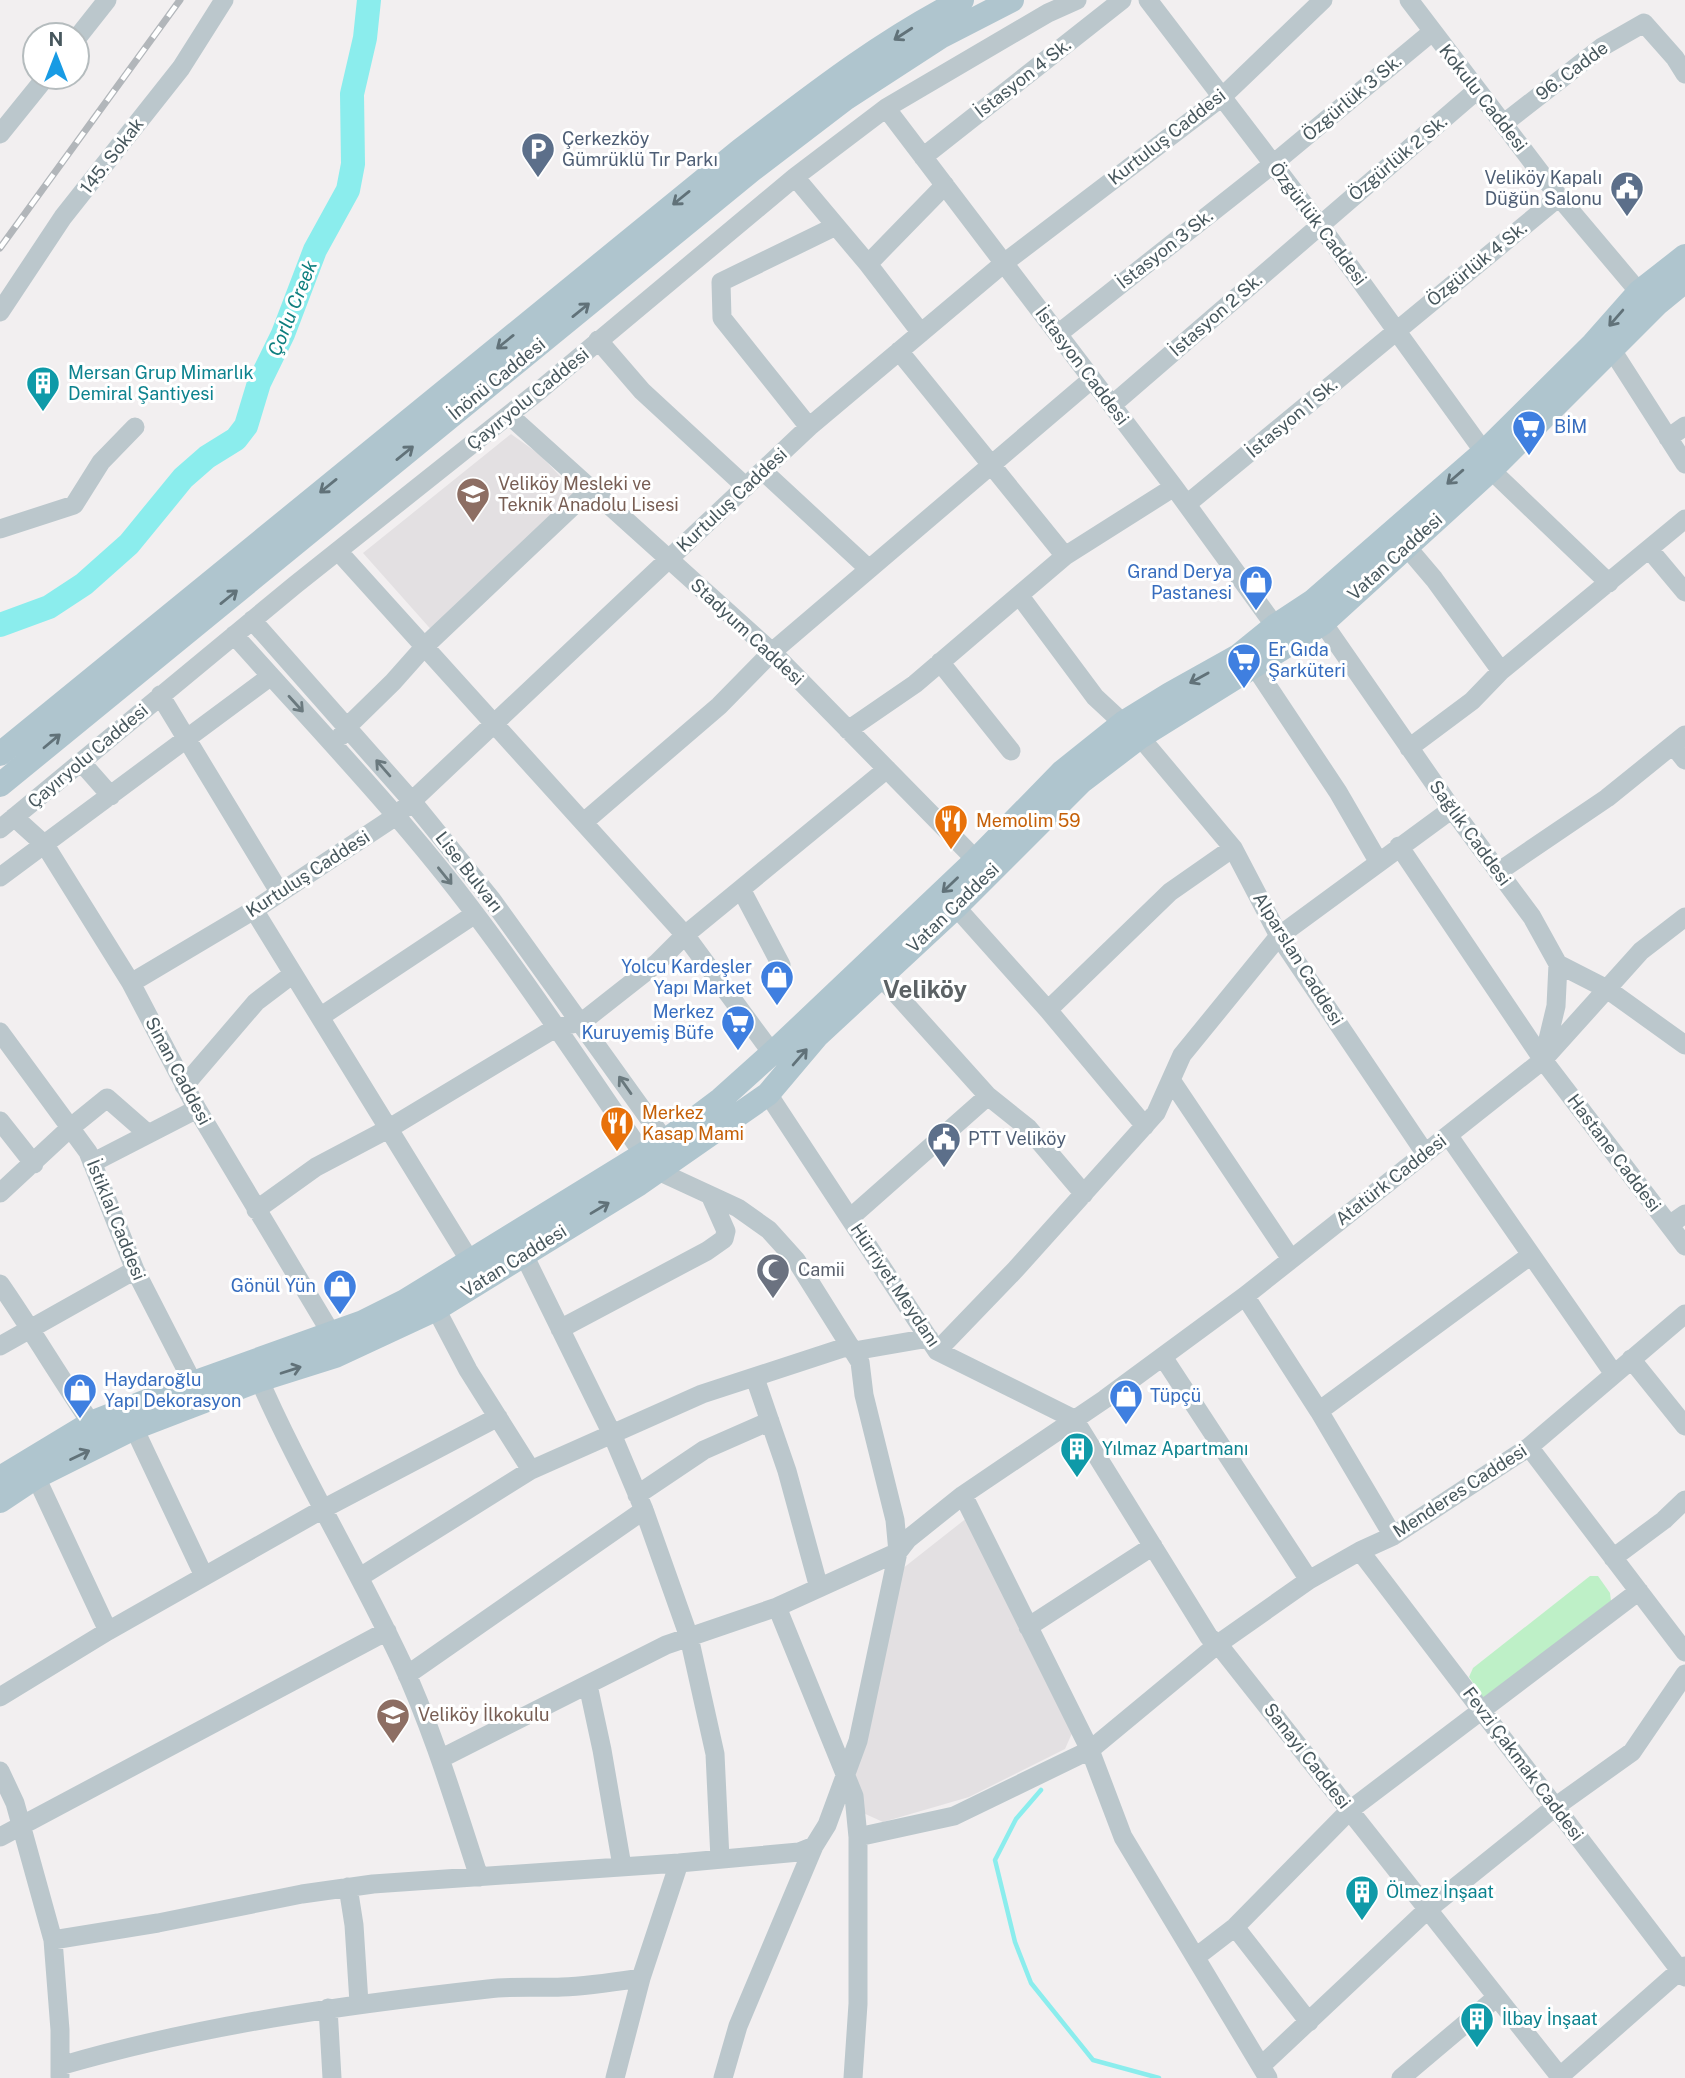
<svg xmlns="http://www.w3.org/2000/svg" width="1685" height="2078" viewBox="0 0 1685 2078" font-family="'Public Sans',sans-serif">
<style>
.education{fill:#e3e0e2}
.green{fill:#bef0c7}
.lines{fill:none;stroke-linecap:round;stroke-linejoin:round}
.stream{stroke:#8beded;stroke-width:4.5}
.river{stroke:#8beded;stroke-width:24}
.minor{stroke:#bbc7cc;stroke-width:19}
.major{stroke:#afc5ce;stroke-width:24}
.rail-casing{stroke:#b2b6ba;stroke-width:7}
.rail{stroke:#fff;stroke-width:4.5;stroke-dasharray:13;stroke-linecap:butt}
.oneway{stroke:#617279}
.oneway2{stroke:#6a797e}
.labels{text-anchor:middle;stroke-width:6;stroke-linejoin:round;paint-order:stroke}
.street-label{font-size:18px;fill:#47575d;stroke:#fff}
.service-label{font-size:18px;fill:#4e5e75;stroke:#fff;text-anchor:start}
.culture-label{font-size:18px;fill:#0d838f;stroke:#fff;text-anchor:start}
.shop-label{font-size:18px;fill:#366cbe;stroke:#fff;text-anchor:start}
.education-label{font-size:18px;fill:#785e54;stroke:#fff;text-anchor:start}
.food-label{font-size:18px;fill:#c56008;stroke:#fff;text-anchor:start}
.worship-label{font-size:18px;fill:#5b616d;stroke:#fff;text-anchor:start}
.water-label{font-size:19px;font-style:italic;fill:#0d7e7e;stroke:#fff}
.district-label{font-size:24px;font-weight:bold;fill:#5c6265;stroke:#fff}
</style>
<rect width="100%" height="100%" fill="#f2eff0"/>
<!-- education -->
<path class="education" d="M511,434L539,454L577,494L435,634L363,553Z
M968,1517L1073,1731L1065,1749L969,1797L883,1822L861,1812L852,1771L902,1569Z"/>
<!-- green -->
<path class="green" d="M1590,1576H1598L1610,1593L1611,1601L1484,1699L1469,1677L1473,1668Z"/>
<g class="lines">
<!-- stream -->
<path class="stream" d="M1041,1790L1016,1819L995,1860L1015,1942L1031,1983L1093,2060L1159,2078"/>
<!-- river -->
<path class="river" d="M0,625L49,607L84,584L129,544L183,478L207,457L236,439L246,426L259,383L283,334L315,250L348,190L353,164L352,94L365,38L369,0"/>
<!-- minor -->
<path class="minor" d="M1148,0L1325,232L1484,452
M1409,0L1559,197L1639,292
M77,38L107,0
M886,108L1174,487L1275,626
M1503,124L1602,47L1644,23L1675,58L1685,74
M0,134L46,77
M923,157L1122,0
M795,177L868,264L921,333
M868,264L945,185
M0,312L63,217L181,68L224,0
M1058,334L1273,164L1432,32
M598,340L642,391L746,487
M1612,350L1685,464
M899,351L1065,556
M1112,405L1476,91
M509,415L772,652L976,860
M809,427L722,318L721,282L836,226
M1668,438L1685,426
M1491,470L1609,583
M763,471L869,569
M1187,504L1559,197
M0,529L74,505L101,462L135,427
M1406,546L1434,579L1501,671
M1649,549L1685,592
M338,551L685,935L772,1053
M1019,595L1095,697L1123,723
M252,620L411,800L492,900L665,1141
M1323,623L1452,809L1532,917L1558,964L1556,1006L1544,1056
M234,635C316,727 402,816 476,915C535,993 588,1074 643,1154
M940,662L1011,751
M1255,667L1338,792L1378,861
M160,695L280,893
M848,730L915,684L1065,556L1174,487
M341,736L347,727L393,682L425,646L591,489
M1140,737L1233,848L1279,936L1425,1153
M1673,745L1685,760
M1409,748L1472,701L1501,671L1685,519
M81,762L111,796
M14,817L45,845L131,983L197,1109L331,1333
M584,822L719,706L772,652L1092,379
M0,829L295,585L540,390L795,177L886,108L1048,13L1077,0
M1399,846L1543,1060L1685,1246
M1498,872L1607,798L1685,735
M0,877L271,676
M741,889L781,965
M956,907L1048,1010L1145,1126
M254,910L470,1261
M1558,964L1607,989L1685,1045
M881,977L988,1096L1028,1128L1084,1194
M131,983L254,910L396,816L809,427L1004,263L1222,97L1323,0
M1048,1010L1170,892L1233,848
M320,1017L475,914
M0,1032L88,1152L135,1270L193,1383
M1171,1080L1291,1259
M184,1086L256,1002L293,974
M768,1094L937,1351L1074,1419
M0,1121L34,1164
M1448,1135L1614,1374
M92,1163L197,1109
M0,1193L70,1128L107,1098L147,1133
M256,1210L316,1167L388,1129L557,1027L582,1022L657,963L685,935L887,769
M850,1218L988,1096
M1669,1225L1685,1214
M524,1255L612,1434L644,1510L689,1637L715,1754L720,1859
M0,1284C32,1330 60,1378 91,1423
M1245,1296L1319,1411L1393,1536
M436,1309L468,1370L531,1470
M560,1329L707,1251L724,1239L726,1231L710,1195
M0,1346L135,1270
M854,1351L929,1338
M937,1351L1015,1270L1156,1113L1182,1055L1279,936L1452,809
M1163,1357L1309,1580
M1631,1359L1685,1426
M255,1370C298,1470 355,1563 401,1661C433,1730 455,1804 479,1877
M755,1378L787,1471L819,1588
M1319,1411L1531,1255
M1074,1419L1209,1637L1218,1644L1561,2078
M134,1428L204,1576
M1529,1447L1685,1652
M36,1477L108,1631
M637,1495L704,1450L770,1421
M963,1495L1090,1750L1123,1837L1268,2078
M1360,1551L1685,1977
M1613,1558L1664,1520L1685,1500
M360,1577L531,1470L702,1394L849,1346
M777,1607L854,1796L858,1837V2004L853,2078
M1028,1627L1153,1546
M407,1675L644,1510
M588,1685L602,1750L622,1866
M0,1697L108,1631L323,1509L498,1417
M440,1759L666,1645L777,1607L898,1552L908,1539L963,1495L1105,1399L1245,1296L1543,1060L1641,951L1685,917
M0,1771L15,1803L53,1940L60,2030V2076
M0,1837L387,1631
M858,1837L954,1816L1090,1750L1218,1644L1309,1580L1360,1551L1393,1536L1529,1447L1685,1314
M348,1887L354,1925L359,2003
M1235,1927L1309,2022
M53,1940L158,1923L302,1894L373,1884L679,1863L799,1852L814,1846L827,1825L858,1741L898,1552L895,1520L864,1395L860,1362L796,1260L769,1230L738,1208L658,1171
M1196,1957L1235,1927L1350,1810L1639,1591
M328,2008L332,2078
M60,2066C200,2025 343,2005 488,1989C513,1986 537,1988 562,1987C588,1986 614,1982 641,1978
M1261,2066L1427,1910L1555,1807L1632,1752L1685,1674
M615,2078L641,1978L679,1863
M723,2078L738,2026L814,1846
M1401,2078L1497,1997
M1558,2078L1685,1966"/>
<!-- major -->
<path class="major" d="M0,754L738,152C810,97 881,41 962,0
M0,785L752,170L845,99L942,36L1012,0
M0,1478L91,1423L193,1383L363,1322L405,1301L665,1141L721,1099L781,1045L976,860L1063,771L1123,723L1170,694L1238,656L1275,626L1313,601L1484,452L1593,344L1639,292L1685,256
M0,1501L36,1477L134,1428L259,1380L335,1356L436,1309L639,1184L768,1094L817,1036L956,907L1081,782L1140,737L1323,623L1491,470L1657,304L1685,281"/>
<!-- rail casing -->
<g class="rail-casing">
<path id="rail" d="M0,248L180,0"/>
</g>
<!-- rail -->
<use href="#rail" class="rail"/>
</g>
<!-- one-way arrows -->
<defs><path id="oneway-shaft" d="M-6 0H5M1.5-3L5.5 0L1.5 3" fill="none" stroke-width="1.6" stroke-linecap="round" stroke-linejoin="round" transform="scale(1.75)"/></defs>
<g class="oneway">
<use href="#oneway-shaft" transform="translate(903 34) rotate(147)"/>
<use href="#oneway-shaft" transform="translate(681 198) rotate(141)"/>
<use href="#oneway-shaft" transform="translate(581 310) rotate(-39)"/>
<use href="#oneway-shaft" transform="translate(1616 318) rotate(131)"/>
<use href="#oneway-shaft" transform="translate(505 342) rotate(141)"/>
<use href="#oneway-shaft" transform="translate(405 453) rotate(-39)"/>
<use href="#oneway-shaft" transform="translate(1455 477) rotate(139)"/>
<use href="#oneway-shaft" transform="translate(328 486) rotate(141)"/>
<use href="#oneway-shaft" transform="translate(229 597) rotate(-39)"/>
<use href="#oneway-shaft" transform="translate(1199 678) rotate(151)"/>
<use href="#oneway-shaft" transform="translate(52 741) rotate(-40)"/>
<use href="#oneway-shaft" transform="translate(950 885) rotate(136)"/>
<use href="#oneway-shaft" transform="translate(800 1057) rotate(-49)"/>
<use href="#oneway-shaft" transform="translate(600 1208) rotate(-31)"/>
<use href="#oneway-shaft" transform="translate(291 1370) rotate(-18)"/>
<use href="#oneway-shaft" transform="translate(80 1455) rotate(-26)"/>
</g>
<g class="oneway2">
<use href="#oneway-shaft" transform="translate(296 704) rotate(48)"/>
<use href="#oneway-shaft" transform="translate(383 768) rotate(-131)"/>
<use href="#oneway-shaft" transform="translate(445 876) rotate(51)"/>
<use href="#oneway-shaft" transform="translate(625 1085) rotate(-125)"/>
</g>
<!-- icons -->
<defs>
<g id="parking-pin" transform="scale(1.75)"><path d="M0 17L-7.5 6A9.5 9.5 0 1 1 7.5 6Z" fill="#5c6f8a" stroke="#fff"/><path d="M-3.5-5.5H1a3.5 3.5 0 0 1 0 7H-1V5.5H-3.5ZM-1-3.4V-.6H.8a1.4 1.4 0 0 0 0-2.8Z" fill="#fff"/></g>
<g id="civic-pin" transform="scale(1.75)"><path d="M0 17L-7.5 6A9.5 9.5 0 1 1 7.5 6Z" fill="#5c6f8a" stroke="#fff"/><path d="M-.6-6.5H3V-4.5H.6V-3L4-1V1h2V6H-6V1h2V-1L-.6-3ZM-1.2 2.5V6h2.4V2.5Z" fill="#fff"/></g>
<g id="building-pin" transform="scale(1.75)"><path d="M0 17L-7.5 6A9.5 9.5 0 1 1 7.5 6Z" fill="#0f9aa8" stroke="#fff"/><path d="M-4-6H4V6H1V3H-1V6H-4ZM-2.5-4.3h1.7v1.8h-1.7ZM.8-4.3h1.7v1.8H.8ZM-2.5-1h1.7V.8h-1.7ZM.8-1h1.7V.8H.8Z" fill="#fff"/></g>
<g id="supermarket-pin" transform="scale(1.75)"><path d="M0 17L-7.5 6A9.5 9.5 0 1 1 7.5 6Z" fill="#3f7fe0" stroke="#fff"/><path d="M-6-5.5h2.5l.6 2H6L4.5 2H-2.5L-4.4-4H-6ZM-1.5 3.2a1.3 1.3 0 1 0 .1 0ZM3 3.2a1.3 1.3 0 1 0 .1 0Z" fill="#fff"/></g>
<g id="school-pin" transform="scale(1.75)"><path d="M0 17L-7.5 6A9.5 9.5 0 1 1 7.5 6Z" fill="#8d6e63" stroke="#fff"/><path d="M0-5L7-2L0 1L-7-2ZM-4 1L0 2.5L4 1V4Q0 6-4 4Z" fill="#fff"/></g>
<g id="shop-pin" transform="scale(1.75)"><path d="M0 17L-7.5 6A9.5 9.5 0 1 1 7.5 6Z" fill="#3f7fe0" stroke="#fff"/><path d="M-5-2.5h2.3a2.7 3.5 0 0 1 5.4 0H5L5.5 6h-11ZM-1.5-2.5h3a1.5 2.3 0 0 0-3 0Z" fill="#fff"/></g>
<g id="restaurant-pin" transform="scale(1.75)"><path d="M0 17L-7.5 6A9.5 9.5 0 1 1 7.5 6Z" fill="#e8710a" stroke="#fff"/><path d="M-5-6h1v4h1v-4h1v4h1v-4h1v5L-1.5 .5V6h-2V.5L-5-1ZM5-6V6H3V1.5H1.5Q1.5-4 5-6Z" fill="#fff"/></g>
<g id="mosque-pin" transform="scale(1.75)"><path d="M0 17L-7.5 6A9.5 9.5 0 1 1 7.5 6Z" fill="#6b7280" stroke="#fff"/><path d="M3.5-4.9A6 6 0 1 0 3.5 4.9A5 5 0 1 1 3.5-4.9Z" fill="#fff"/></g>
</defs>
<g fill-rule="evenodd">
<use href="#parking-pin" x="538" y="149"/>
<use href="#civic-pin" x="1627" y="188"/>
<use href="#building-pin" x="43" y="383"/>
<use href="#supermarket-pin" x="1529" y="427"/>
<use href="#school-pin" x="473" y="494"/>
<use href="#shop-pin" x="1256" y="582"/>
<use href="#supermarket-pin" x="1244" y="660"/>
<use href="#restaurant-pin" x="951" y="821"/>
<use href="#shop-pin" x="777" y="977"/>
<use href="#supermarket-pin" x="738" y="1022"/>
<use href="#restaurant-pin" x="617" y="1123"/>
<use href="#civic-pin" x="944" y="1139"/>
<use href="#mosque-pin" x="773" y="1270"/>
<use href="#shop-pin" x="340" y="1286"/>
<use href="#shop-pin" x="80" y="1390"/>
<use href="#shop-pin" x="1126" y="1396"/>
<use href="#building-pin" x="1077" y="1449"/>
<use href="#school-pin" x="393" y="1715"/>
<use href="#building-pin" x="1362" y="1892"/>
<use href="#building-pin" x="1477" y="2019"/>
</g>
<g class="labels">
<!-- street labels -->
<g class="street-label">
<text transform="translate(1572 71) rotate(-37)" y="6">96. Cadde</text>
<text transform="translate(1023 78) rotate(-38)" y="6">İstasyon 4 Sk.</text>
<text transform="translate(1352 98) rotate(-40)" y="6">Özgürlük 3 Sk.</text>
<text transform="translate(1483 98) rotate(52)" y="6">Kokulu Caddesi</text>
<text transform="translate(1167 137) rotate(-38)" y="6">Kurtuluş Caddesi</text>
<text transform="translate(112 156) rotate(-52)" y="6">145. Sokak</text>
<text transform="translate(1398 158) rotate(-40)" y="6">Özgürlük 2 Sk.</text>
<text transform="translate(1318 224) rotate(53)" y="6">Özgürlük Caddesi</text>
<text transform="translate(1165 249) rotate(-38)" y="6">İstasyon 3 Sk.</text>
<text transform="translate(1477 264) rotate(-39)" y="6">Özgürlük 4 Sk.</text>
<text transform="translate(1216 315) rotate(-41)" y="6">İstasyon 2 Sk.</text>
<text transform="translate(1082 366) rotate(53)" y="6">İstasyon Caddesi</text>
<text transform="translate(497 379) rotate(-39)" y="6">İnönü Caddesi</text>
<text transform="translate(528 399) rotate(-39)" y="6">Çayıryolu Caddesi</text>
<text transform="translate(1292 418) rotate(-40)" y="6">İstasyon 1 Sk.</text>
<text transform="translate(732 500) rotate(-43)" y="6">Kurtuluş Caddesi</text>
<text transform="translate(1395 557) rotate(-42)" y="6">Vatan Caddesi</text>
<text transform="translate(747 632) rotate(43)" y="6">Stadyum Caddesi</text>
<text transform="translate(88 756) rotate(-40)" y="6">Çayıryolu Caddesi</text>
<text transform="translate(1470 833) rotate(54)" y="6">Sağlık Caddesi</text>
<text transform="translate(469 872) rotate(52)" y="6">Lise Bulvarı</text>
<text transform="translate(308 874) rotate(-33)" y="6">Kurtuluş Caddesi</text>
<text transform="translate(953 908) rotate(-44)" y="6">Vatan Caddesi</text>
<text transform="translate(1298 959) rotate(58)" y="6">Alparslan Caddesi</text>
<text transform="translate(178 1071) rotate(62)" y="6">Sinan Caddesi</text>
<text transform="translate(1614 1153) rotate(53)" y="6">Hastane Caddesi</text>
<text transform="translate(1391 1180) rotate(-38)" y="6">Atatürk Caddesi</text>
<text transform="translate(116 1220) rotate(68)" y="6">İstiklal Caddesi</text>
<text transform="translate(514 1261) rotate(-32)" y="6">Vatan Caddesi</text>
<text transform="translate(895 1285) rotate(56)" y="6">Hürriyet Meydanı</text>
<text transform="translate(1460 1491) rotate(-33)" y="6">Menderes Caddesi</text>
<text transform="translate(1307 1756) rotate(52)" y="6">Sanayi Caddesi</text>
<text transform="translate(1523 1764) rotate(53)" y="6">Fevzi Çakmak Caddesi</text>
</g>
<!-- service labels -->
<g class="service-label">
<text x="562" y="145">Çerkezköy<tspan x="562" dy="21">Gümrüklü Tır Parkı</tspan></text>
<text x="1602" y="184" text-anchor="end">Veliköy Kapalı<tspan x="1602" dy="21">Düğün Salonu</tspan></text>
<text x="968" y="1145">PTT Veliköy</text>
</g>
<!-- culture labels -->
<g class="culture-label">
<text x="68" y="379">Mersan Grup Mimarlık<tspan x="68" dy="21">Demiral Şantiyesi</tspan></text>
<text x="1102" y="1455">Yılmaz Apartmanı</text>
<text x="1386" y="1898">Ölmez İnşaat</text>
<text x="1502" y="2025">İlbay İnşaat</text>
</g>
<!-- shop labels -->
<g class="shop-label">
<text x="1554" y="433">BİM</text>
<text x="1232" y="578" text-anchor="end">Grand Derya<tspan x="1232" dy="21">Pastanesi</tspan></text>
<text x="1268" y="656">Er Gıda<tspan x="1268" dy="21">Şarküteri</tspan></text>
<text x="752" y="973" text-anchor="end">Yolcu Kardeşler<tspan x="752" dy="21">Yapı Market</tspan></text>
<text x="714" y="1018" text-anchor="end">Merkez<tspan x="714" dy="21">Kuruyemiş Büfe</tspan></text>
<text x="316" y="1292" text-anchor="end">Gönül Yün</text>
<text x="104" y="1386">Haydaroğlu<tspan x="104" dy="21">Yapı Dekorasyon</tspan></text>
<text x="1150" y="1402">Tüpçü</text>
</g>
<!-- education labels -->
<g class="education-label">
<text x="498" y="490">Veliköy Mesleki ve<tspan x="498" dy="21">Teknik Anadolu Lisesi</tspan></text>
<text x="418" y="1721">Veliköy İlkokulu</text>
</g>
<!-- food labels -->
<g class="food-label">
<text x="976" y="827">Memolim 59</text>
<text x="642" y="1119">Merkez<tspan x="642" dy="21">Kasap Mami</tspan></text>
</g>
<!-- worship labels -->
<g class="worship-label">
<text x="798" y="1276">Camii</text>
</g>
<!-- water labels -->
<g class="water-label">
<text transform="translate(292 308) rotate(-68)" y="7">Çorlu Creek</text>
</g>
<!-- district labels -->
<g class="district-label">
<text x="925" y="998">Veliköy</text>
</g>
</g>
<!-- north arrow -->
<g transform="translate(56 56)"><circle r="33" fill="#ffffff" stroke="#b5bcbe" stroke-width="2"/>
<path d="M0-5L12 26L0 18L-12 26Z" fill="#189be4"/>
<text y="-10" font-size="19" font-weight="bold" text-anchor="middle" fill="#47575d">N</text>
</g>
</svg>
